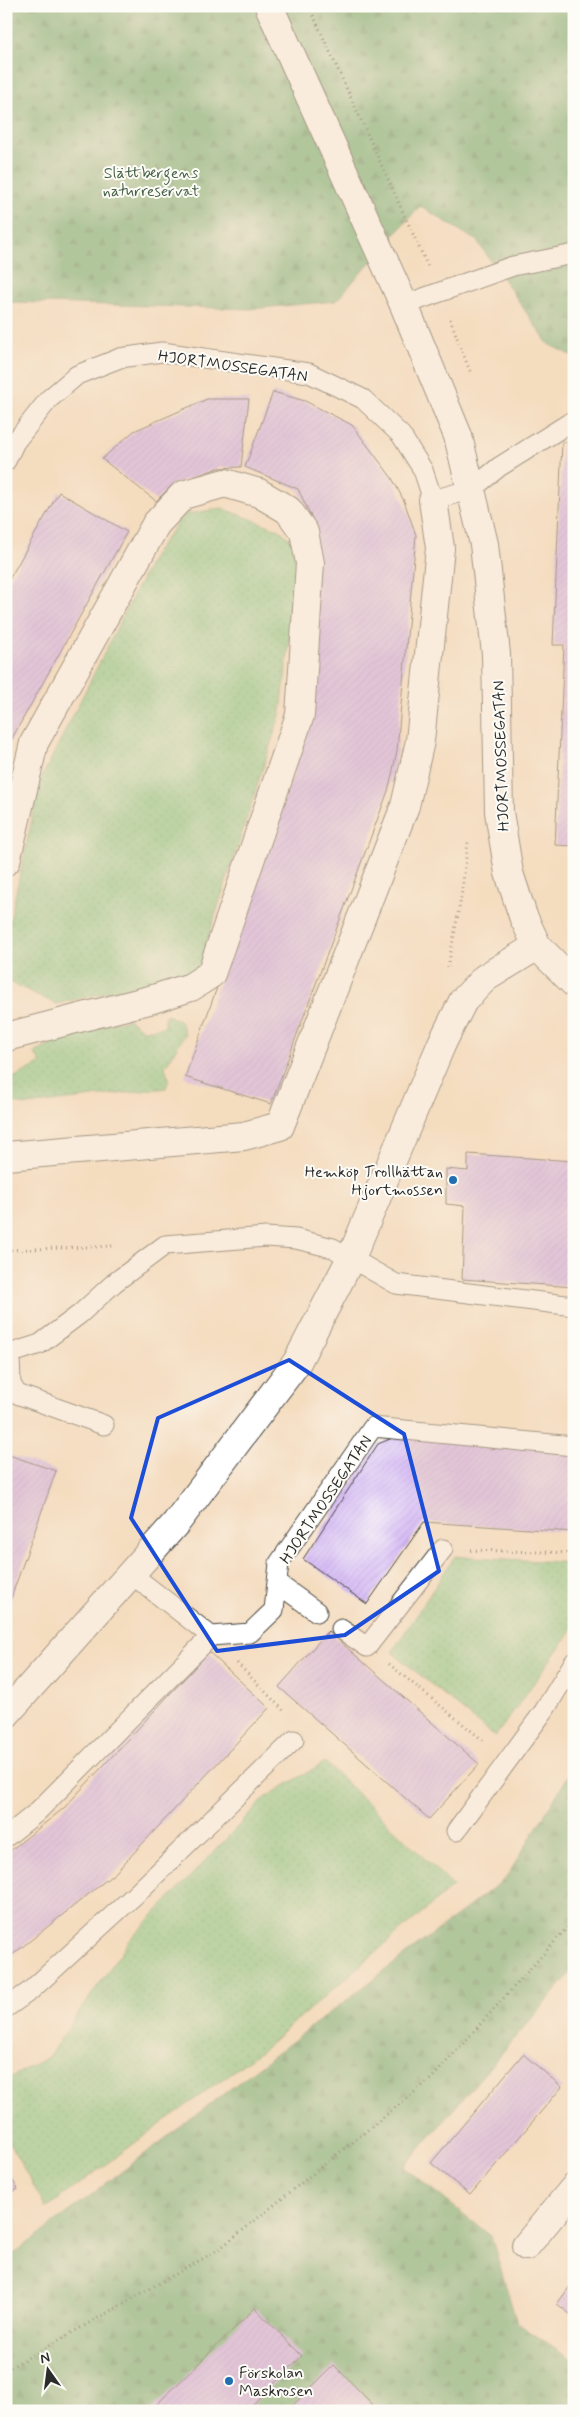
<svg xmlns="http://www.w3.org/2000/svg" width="580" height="2417" viewBox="0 0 580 2417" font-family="Mynerve,sans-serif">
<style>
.green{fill:url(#green-dots);stroke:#537958}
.forest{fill:url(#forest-firs);stroke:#486c4e}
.building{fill:url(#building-hatch)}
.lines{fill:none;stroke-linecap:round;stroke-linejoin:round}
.lane-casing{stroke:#494641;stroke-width:21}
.street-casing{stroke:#494641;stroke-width:30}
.secondary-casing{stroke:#494641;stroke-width:30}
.path{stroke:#494641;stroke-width:3;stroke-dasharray:1 4;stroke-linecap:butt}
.lane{stroke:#fff;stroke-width:19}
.street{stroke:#fff;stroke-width:28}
.secondary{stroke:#fff;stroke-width:28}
.marked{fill:none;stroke:#1d4ed8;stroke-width:4;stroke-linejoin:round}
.poi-dot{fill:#1f6fb2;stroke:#fdfcf7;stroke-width:2}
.labels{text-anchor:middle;stroke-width:4;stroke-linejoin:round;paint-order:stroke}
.park-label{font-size:16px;fill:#47624a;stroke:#fdfcf7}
.street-label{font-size:16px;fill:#2b2b2b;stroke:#fdfcf7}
.poi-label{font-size:16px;fill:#2b2b2b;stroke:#fdfcf7;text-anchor:end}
</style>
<defs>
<pattern id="green-dots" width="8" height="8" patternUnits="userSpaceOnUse" patternTransform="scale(1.25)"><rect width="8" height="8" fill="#7bc785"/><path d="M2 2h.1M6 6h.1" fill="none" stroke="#65a26d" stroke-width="1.8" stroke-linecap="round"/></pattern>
<pattern id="forest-firs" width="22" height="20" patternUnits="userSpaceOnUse" patternTransform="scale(1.25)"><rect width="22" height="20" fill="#64ac72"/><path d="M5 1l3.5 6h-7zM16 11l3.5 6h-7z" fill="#538c5e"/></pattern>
<pattern id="building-hatch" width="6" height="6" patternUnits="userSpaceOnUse" patternTransform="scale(1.25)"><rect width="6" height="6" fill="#ccaaf6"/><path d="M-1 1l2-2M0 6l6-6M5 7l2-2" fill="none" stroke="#af92d3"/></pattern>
</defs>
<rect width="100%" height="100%" fill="#fdfcf7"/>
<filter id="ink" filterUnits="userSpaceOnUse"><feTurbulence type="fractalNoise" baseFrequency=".02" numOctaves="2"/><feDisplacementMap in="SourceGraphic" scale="10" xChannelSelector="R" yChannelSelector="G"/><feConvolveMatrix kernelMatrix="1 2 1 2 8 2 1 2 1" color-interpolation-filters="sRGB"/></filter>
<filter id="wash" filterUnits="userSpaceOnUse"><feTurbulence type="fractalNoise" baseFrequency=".0096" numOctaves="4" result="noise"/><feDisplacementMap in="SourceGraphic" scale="20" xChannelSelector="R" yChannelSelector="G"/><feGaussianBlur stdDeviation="1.12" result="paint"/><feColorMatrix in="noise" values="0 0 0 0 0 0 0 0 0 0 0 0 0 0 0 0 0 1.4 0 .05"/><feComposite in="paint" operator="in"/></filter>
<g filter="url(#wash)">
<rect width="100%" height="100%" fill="#f4dcbf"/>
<!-- green -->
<path class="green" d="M222,508L280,530L296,545L298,565L281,712L197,972L56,1004L6,980V939L40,781L153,556L183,515Z
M165,1015C178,1018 182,1021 185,1034L165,1067L169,1079L166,1088L27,1105L13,1103L11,1090L13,1078L41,1063L34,1053L79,1031L129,1019L143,1030L165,1027Z
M455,1556L574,1563V1627L495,1737L392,1652Z
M325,1762L453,1886L261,2051L46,2208L6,2137V2080L48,2057L129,1941L266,1797Z"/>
<!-- forest -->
<path class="forest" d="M6,6H574V357L548,344L477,241L420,206L336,301L251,309L6,302Z
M574,1766V1969L404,2167L491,2236L517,2323L574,2360V2411H6V2260L506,1878Z"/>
<g id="blocks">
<!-- building -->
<path class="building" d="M273,392L305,401L352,425L392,478L404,501L416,535L397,750L393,770L388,791L271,1104L185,1077L294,772L317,529L298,489L245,467Z
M207,399H249L241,467L218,468L172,485L156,501L102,459L134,431Z
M562,442H574V846L555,845L564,645H553Z
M59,492L127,532L6,749V585Z
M468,1154L574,1161V1287L462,1279L465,1206L446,1204V1169L468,1171Z
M397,1436L574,1451V1532L424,1522L367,1604L303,1559L378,1444Z
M6,1454L56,1471L7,1609H6Z
M328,1631L479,1764L429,1819L279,1687Z
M209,1652L269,1708L115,1873L6,1960V1854L64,1808Z
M523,2054L562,2087L470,2195L431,2163Z
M6,2170L18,2189L6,2196Z
M574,2281V2317L557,2304Z
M255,2308L302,2356L251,2406L256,2411H150Z
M334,2365L379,2411H287Z"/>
</g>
</g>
<g filter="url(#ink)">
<use href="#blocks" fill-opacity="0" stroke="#494641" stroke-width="1"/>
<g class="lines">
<!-- lane casing -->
<g class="lane-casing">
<path id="lane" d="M404,305L513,266L574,254
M6,461L15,442L49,399L77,375L120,358L162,352L309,373L363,399L401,435L423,470L433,500L472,489L499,467L574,420
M10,1354L11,1384L17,1394L104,1425
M6,1355L40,1344L80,1314L114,1283L165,1245L266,1237L296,1239L333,1248L396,1284L574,1306
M277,1583L317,1612
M341,1629L367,1647L443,1549
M211,1636L250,1633L274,1610L279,1563L373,1427L574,1446
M456,1831L544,1711L574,1662
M6,1837L36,1813L211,1636L130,1573
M6,2008L30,1991L135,1895L294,1740"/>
</g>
<!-- street casing -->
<g class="street-casing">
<path id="street" d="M6,861L34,743L156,524L183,495L225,483L259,493L288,510L304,532L310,563L300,715L211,974L191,987L153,999L6,1037
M6,1156L244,1136L280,1126L405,806L420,741L440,548L433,500
M6,1714L176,1523L297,1362L351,1258L442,1043L463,1001L485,978L537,946
M526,2246L574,2188"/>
</g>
<!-- secondary casing -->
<g class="secondary-casing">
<path id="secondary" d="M269,6L404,305L458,436L484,544L496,654L499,812L509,873L523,916L537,946L574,983"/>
</g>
<!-- path -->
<path class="path" d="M309,6L428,267
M450,319L471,374
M448,967L461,898L468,842
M6,1250L114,1246
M471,1550L574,1553
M237,1663L285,1712
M389,1664L485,1742
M6,2370L218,2250L431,2079L574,1920"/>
<!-- lane -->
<use href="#lane" class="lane"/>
<!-- street -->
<use href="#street" class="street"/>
<!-- secondary -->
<use href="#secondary" class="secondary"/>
</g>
</g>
<!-- marked area -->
<path d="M0 0H580V2417H0ZM289,1360L404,1434L439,1571L345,1635L217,1651L131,1518L158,1418Z" fill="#f4dcbf" fill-opacity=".55" fill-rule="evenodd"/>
<path class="marked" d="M289,1360L404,1434L439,1571L345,1635L217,1651L131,1518L158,1418Z"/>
<!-- markers -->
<g class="poi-dot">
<circle cx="453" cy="1180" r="5"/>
<circle cx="229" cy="2381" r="5"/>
</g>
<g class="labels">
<!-- park labels -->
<g class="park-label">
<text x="151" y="178">Slättbergens<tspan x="151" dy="18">naturreservat</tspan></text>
</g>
<!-- street labels -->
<g class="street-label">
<text transform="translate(233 365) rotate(8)" y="6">HJORTMOSSEGATAN</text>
<text transform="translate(500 756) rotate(-92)" y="6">HJORTMOSSEGATAN</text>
<text transform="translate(325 1499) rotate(-56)" y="6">HJORTMOSSEGATAN</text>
</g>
<!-- poi labels -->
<g class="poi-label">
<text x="443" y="1177">Hemköp Trollhättan<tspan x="443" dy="18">Hjortmossen</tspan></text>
<text x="239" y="2378" text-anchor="start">Förskolan<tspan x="239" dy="18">Maskrosen</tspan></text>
</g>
</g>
<!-- margin -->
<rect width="580" height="2417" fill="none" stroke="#fdfcf7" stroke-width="25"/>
<!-- north arrow -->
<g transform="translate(48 2370) rotate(346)" stroke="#fdfcf7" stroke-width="4" paint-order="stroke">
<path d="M0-4L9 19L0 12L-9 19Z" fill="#2b2b2b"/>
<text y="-8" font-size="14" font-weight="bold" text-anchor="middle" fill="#2b2b2b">N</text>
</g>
</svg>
